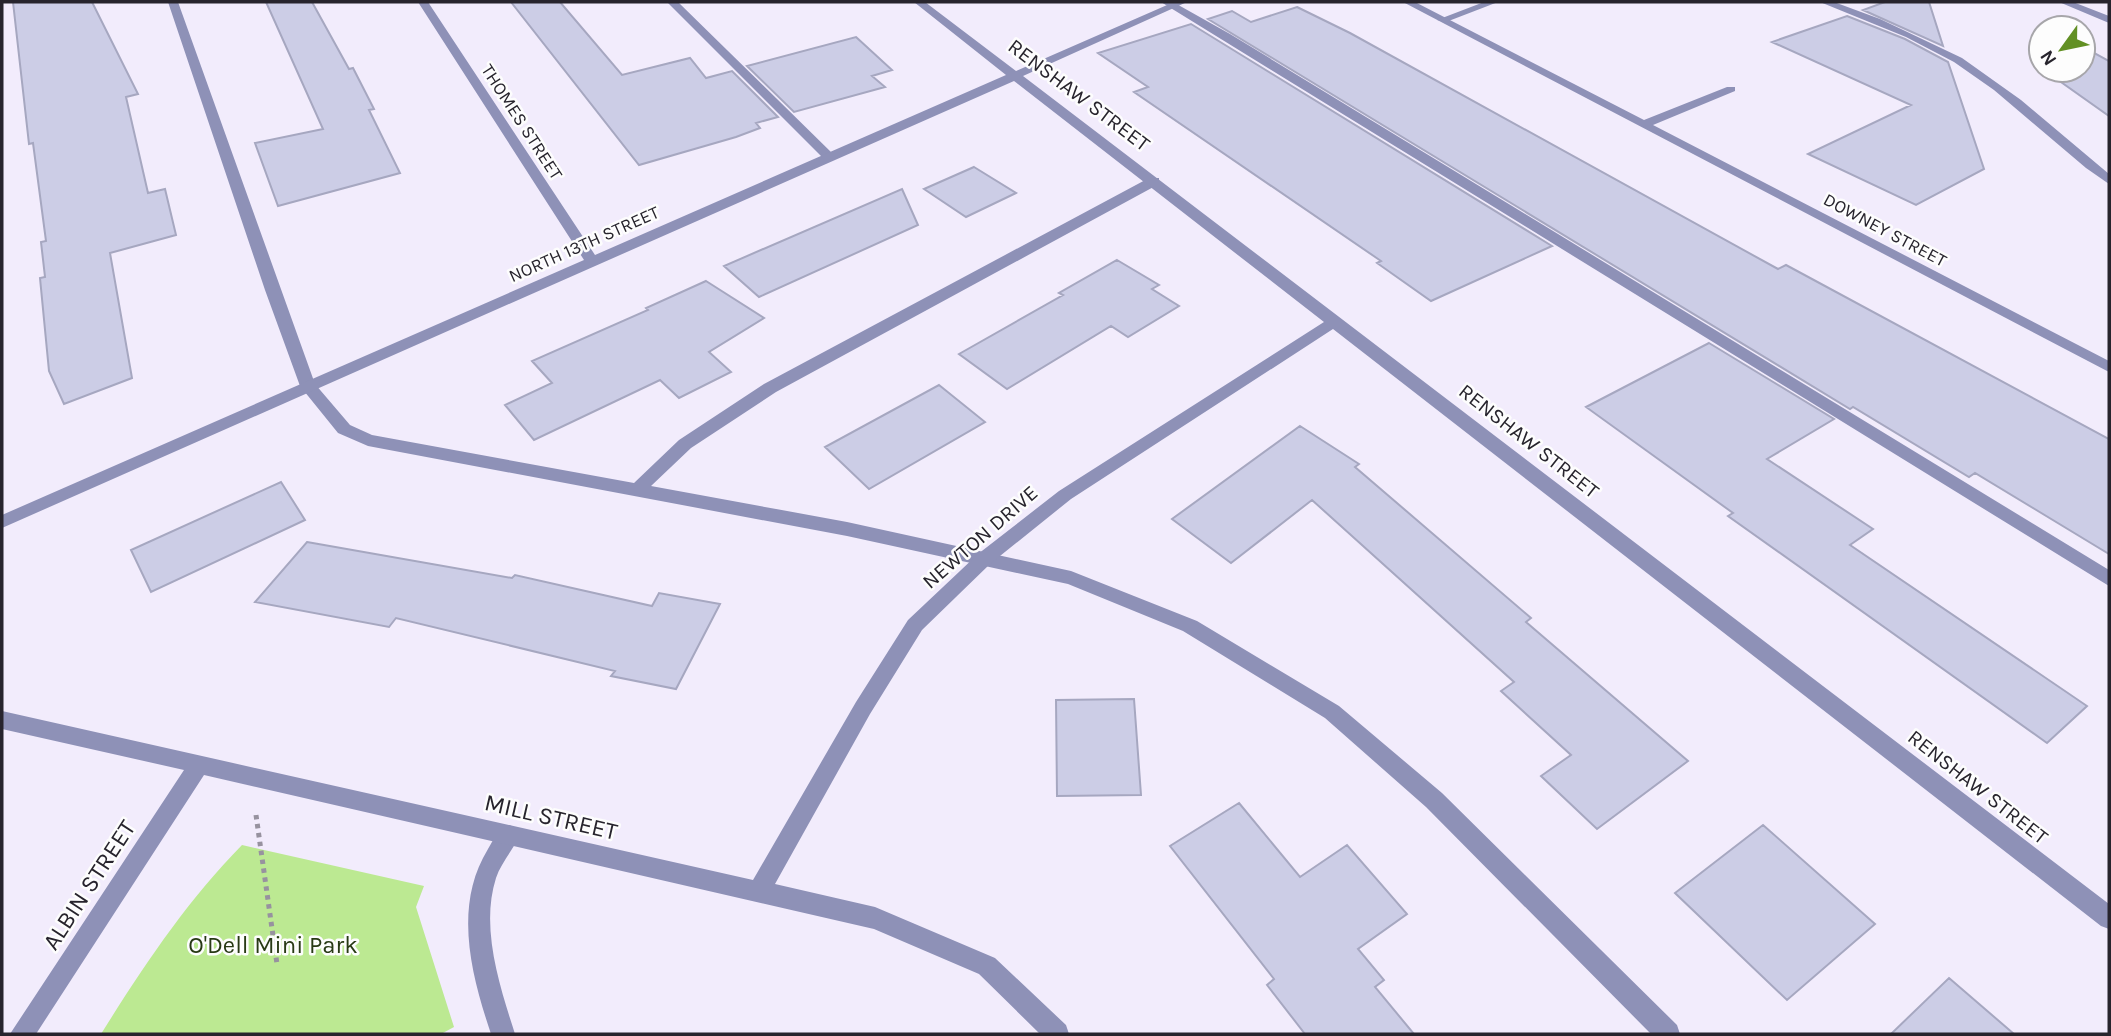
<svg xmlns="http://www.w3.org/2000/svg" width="2111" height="1036" viewBox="0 0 2111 1036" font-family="Karla,sans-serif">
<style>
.green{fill:#bce992}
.building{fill:#cccde6;stroke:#a6a7c0;stroke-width:2}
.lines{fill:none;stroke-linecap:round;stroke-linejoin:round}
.path{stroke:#97929f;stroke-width:5;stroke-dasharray:4.5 4.5;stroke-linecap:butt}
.lane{fill:#8e91b7;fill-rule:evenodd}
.street{fill:#8e91b7;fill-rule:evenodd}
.labels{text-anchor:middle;stroke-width:5;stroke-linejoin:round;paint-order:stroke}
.far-street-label{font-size:18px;fill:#27242d;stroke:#fdfdfd}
.street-label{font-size:21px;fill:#27242d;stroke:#fdfdfd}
.near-street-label{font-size:24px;fill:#27242d;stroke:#fdfdfd}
.near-park-label{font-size:24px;fill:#283a15;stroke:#fdfdfd}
</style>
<rect width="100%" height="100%" fill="#f2ecfc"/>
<!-- green -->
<path class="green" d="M242,845L424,886L416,907L454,1027L441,1034H101C143,967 186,902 242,845Z"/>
<!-- building -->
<path class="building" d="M13,2H92L138,94L126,97L148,193L165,189L176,235L110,253L132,378L64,404L49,371L40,278L45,277L41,242L46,241L33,143L29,144Z
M266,2H312L349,69L353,68L374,109L369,110L400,173L278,206L255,143L323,129Z
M511,2H560L622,75L690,58L706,78L732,71L778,117L756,123L760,128L736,137L639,165Z
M1885,2H1929L1943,46L1863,10Z
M1297,7L1350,33L1778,269L1786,265L2109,439V554L1975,473L1969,477L1853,407L1850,409L1208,19L1232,11L1251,22Z
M1847,16L1905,39L1948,62L1984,169L1916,205L1808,154L1911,105L1772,42Z
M1191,24L1552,246L1431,301L1377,263L1381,261L1134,92L1148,87L1098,53Z
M856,37L892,70L872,76L885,87L794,112L747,66Z
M2083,49H2087L2109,61V116L2044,70H2083Z
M974,167L1016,193L966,217L924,189Z
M902,189L918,225L759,297L724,266Z
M1117,260L1159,285L1152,289L1179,306L1128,337L1111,326L1007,389L959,354L1063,295L1059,293Z
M706,281L764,318L709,352L731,372L679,398L660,380L534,440L505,405L552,383L532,361L648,310L646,308Z
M1709,343L1834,419L1767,459L1873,529L1850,545L2087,706L2047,743L1728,516L1733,513L1586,407Z
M939,385L985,422L869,489L825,447Z
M1300,426L1359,464L1355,467L1531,618L1526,622L1688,761L1597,829L1541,776L1571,755L1501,691L1514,682L1312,500L1231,563L1172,519Z
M281,482L305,520L151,592L131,550Z
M307,542L512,578L515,575L652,606L659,593L720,604L676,689L611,676L615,671L396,618L389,627L255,602Z
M1134,699L1141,795L1057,796L1056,700Z
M1239,803L1300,877L1347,845L1407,914L1358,949L1384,980L1375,987L1414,1034H1305L1267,985L1274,979L1170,846Z
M1763,825L1875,924L1787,1000L1675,893Z
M1949,978L2014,1034H1891Z"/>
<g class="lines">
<!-- path -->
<path class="path" d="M256,815L277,964"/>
<!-- lane -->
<path class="lane" d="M168,2H178L315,384L350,425L372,435L634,483L679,440L764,384L1149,178H1159V184L776,392L691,448L651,486L847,522L1071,571L1197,621L1339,706L1442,793L1677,1025L1680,1034H1651L1426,807L1325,718L1183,631L1068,584L847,536L368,446L338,433L300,386L265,290Z
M667,2H678L833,154V160H825Z
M1161,2H1173L1230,34L2109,570V586Z
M1484,2H1498L1446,22L1437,20Z
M1820,2H1834L1880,19L1962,58L2021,100L2109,174V184L2086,168L1994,90L1954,62L1906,37Z
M509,825L517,828L520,835C513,850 501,863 496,878C480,928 500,987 515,1034H491C471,974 453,906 488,849C494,839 498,829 509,825Z"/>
<!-- street -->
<path class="street" d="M418,2H428L595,255L1006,75L914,2H925L1016,71L1174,2H1187L1023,76L2109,904V929L2101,926L1333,329L1071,499L990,564L922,630L870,714L775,884L875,907L995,958L1066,1025L1069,1034H1040L979,974L874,929L204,775L36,1034H10L184,770L2,729V711L753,880L856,702L908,620L978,554L1059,491L1324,322L1014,81L2,528V515L584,260Z
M1403,2H1415L1644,120L1727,87H1735V91L1653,125L2109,361V372Z
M2059,2H2073L2109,16V23Z"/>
</g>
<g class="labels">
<!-- far-street labels -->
<g class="far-street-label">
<text transform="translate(522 122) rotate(57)" y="6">THOMES STREET</text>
<text transform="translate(1885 230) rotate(28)" y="6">DOWNEY STREET</text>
<text transform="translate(584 244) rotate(-24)" y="6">NORTH 13TH STREET</text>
</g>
<!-- street labels -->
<g class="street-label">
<text transform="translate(1079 95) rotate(37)" y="7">RENSHAW STREET</text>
<text transform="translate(1529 441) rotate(38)" y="7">RENSHAW STREET</text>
<text transform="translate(980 537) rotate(-41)" y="7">NEWTON DRIVE</text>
<text transform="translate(1978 787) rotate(38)" y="7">RENSHAW STREET</text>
</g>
<!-- near-street labels -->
<g class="near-street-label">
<text transform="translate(551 817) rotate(13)" y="8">MILL STREET</text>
<text transform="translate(89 885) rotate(-57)" y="8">ALBIN STREET</text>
</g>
<!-- near-park labels -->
<g class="near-park-label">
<text x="273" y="953">O'Dell Mini Park</text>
</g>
</g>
<!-- border -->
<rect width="2111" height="1036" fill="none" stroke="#27242d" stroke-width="7"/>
<!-- north arrow -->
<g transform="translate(2062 49) rotate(237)"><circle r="33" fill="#fdfdfd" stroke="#a7a6aa" stroke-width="2"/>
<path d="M0-5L12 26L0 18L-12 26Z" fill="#629024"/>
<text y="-10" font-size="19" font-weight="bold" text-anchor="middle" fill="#27242d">N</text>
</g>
</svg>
